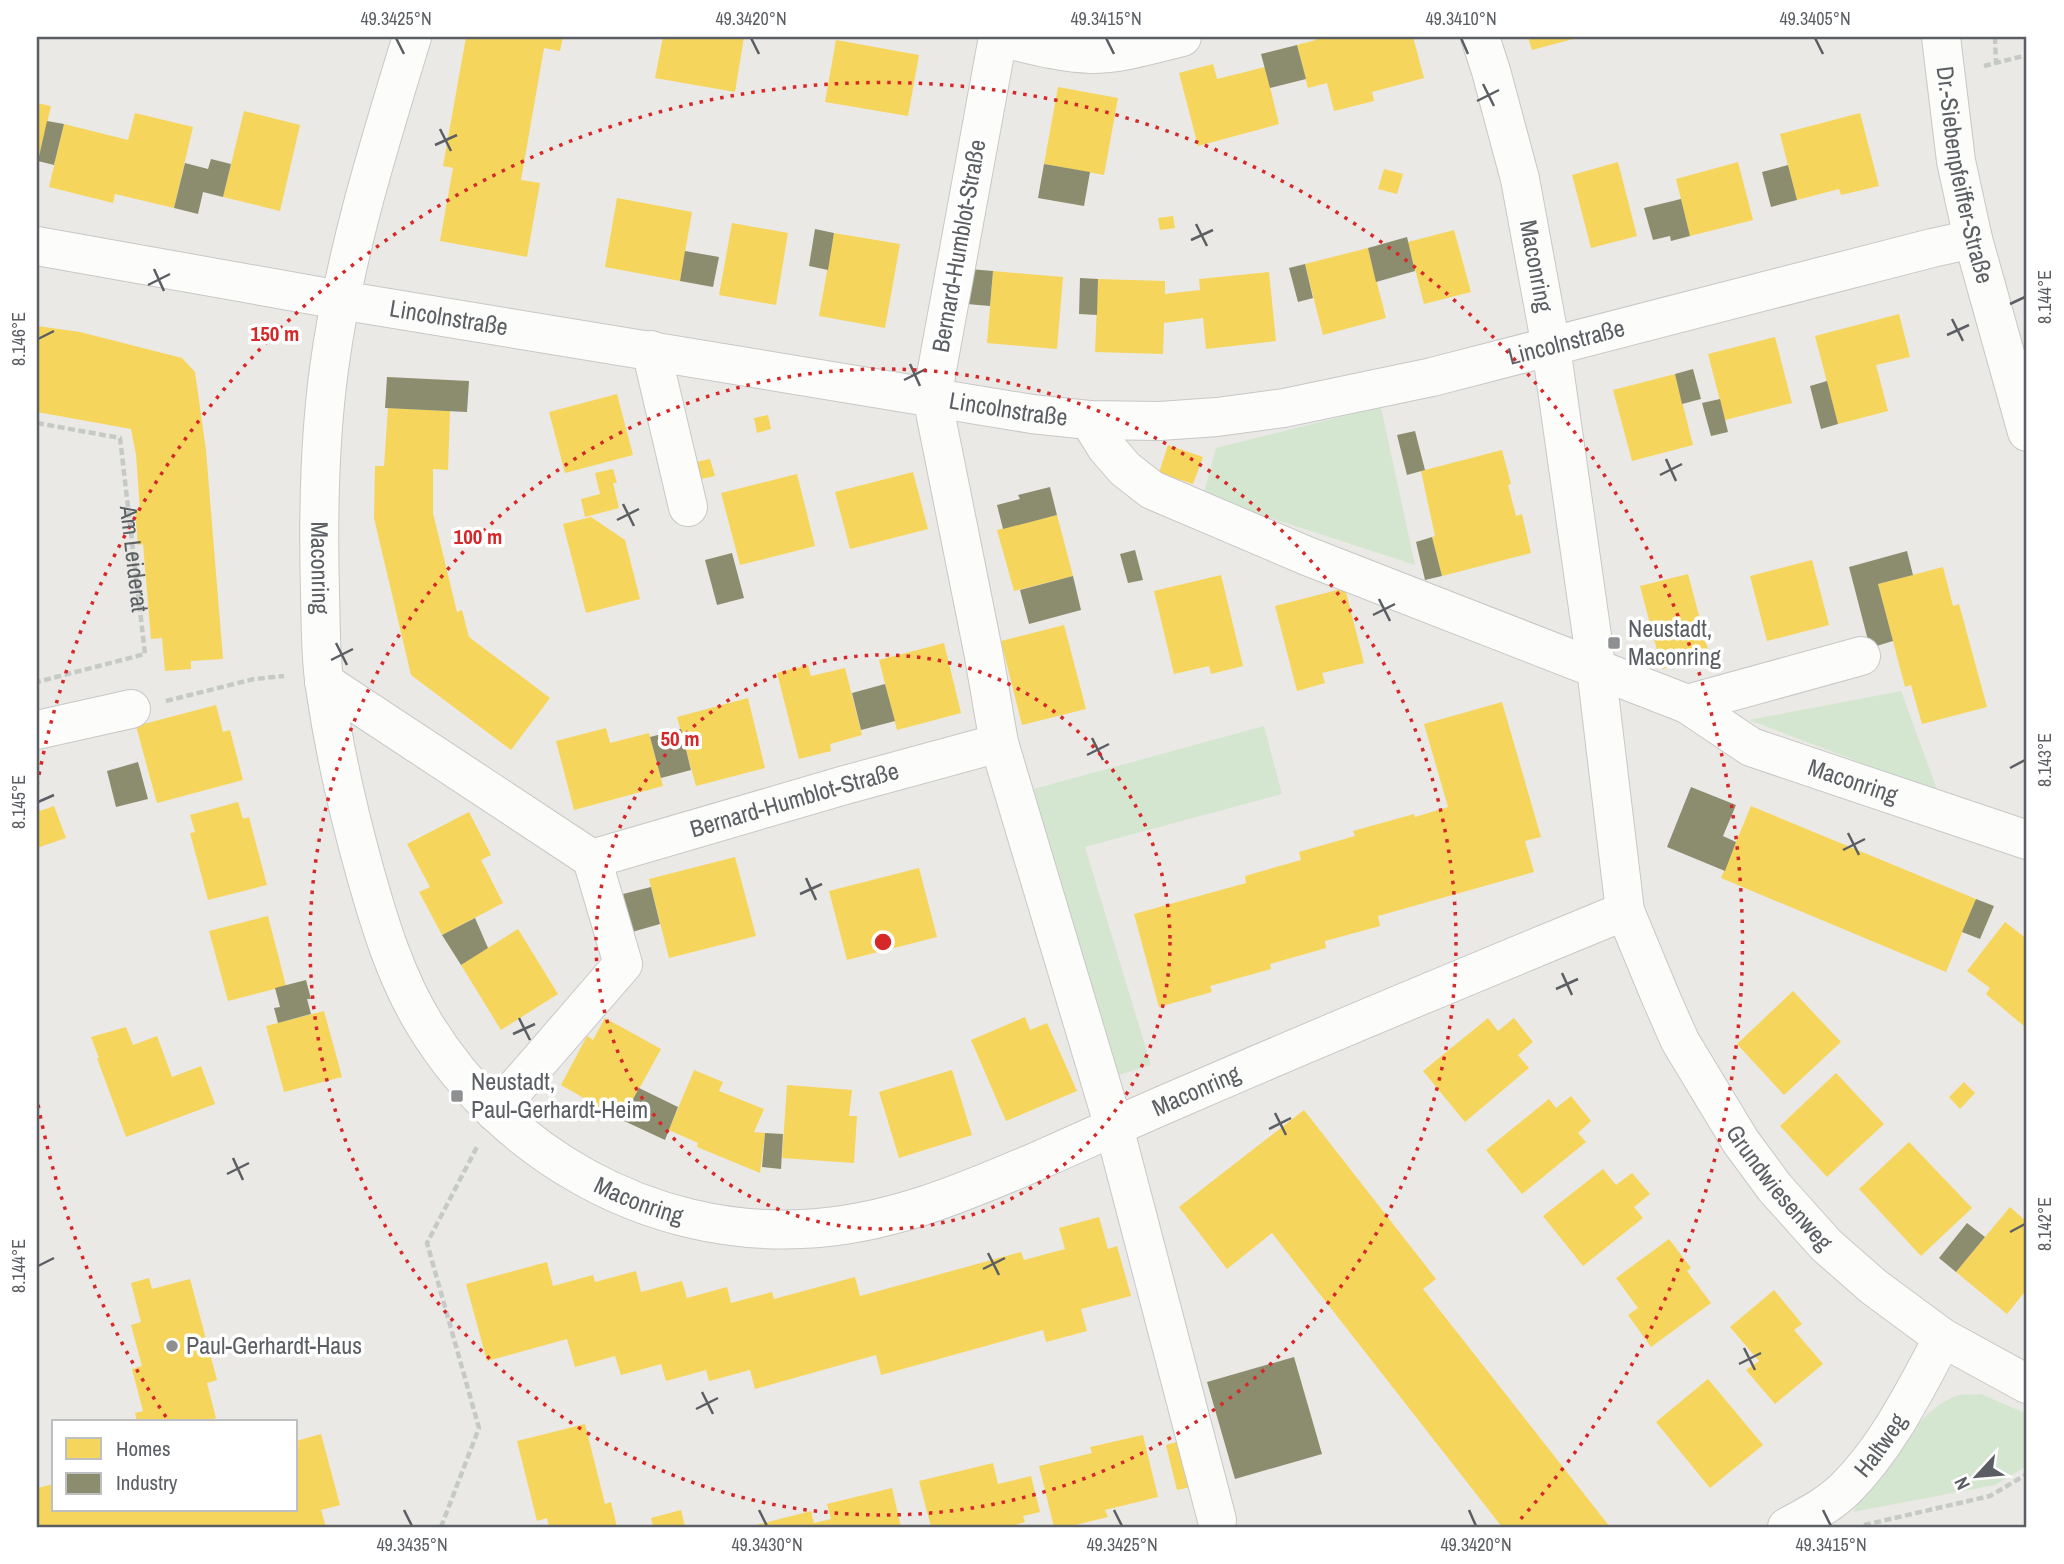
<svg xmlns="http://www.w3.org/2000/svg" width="2064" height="1564" viewBox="0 0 2064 1564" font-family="'Archivo Narrow',sans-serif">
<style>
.green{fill:#d5e6d0}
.homes{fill:#f6d55c}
.industry{fill:#8c8c6e}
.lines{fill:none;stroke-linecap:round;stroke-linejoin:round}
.minor-casing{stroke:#c7c8c7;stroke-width:40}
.path{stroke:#c5cac7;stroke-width:4.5;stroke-dasharray:7 3.5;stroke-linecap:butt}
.minor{stroke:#fcfcfb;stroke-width:38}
.ticks{fill:none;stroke:#5b5f63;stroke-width:2.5}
.ring{fill:none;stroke:#d62828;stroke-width:3.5;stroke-dasharray:3.5 7}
.poi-dot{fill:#8d8f90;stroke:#fff;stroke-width:2.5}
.labels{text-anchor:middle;stroke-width:7;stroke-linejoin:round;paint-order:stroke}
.street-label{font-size:24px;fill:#5b5f63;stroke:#fff}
.poi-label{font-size:24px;fill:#5b5f63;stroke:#fff;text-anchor:start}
.centre{fill:#d62828;stroke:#fff;stroke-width:3.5}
.ring-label{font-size:21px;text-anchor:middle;font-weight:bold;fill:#d62828;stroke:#fff;stroke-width:7;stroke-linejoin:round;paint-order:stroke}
.neatline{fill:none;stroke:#5b5f63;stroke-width:2.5}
.ticks-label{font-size:18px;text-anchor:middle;fill:#5b5f63}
</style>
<rect width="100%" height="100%" fill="#ebe9e5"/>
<!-- green -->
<path class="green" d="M1381,407L1415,565L1203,496L1216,448Z
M1901,691L1938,792L1749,720Z
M1264,726L1282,794L1085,847L1151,1065L1112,1077L1026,791Z
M1981,1394L2027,1414V1466L1995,1485L1853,1512C1877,1479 1919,1406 1959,1395C1965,1394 1974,1395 1981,1394Z"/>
<!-- homes -->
<path class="homes" d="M466,37H563L560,51L544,48L521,180L540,183L527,257L440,241L453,168L443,166Z
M663,37H744L735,92L655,78Z
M1315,37H1413L1424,78L1372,92L1374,101L1334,111L1327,83L1308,88L1297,45L1316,40Z
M1528,37H1572L1573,39L1532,50Z
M836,40L919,55L908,116L825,102Z
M1213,64L1217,79L1265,67L1279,124L1198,146L1179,73Z
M1058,87L1118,98L1104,175L1044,164Z
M37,103L51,106L38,162L37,161Z
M244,111L300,125L280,211L223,197Z
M135,113L193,127L174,208L115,194L113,203L49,187L64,124L128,140Z
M1860,113L1879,186L1841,195L1839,189L1797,200L1780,134Z
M1618,162L1637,236L1591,248L1572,175Z
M1738,162L1753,220L1690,236L1676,179Z
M1384,169L1403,174L1397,194L1378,189Z
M617,198L692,212L680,281L605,267Z
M1173,216L1175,228L1160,230L1158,218Z
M732,223L788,233L776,305L719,295Z
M1454,230L1471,292L1424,304L1408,242Z
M834,233L900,244L885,328L819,316Z
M1368,248L1386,318L1323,335L1305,264Z
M993,271L1063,277L1057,349L987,343Z
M1269,272L1276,341L1206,349L1203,318L1164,323L1163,354L1095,352L1098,279L1165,281V294L1200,290L1199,279Z
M1899,314L1910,357L1876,365L1888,411L1838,424L1815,336Z
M37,326L80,332L182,358L195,372L206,450L223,659L191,661V669L165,671L162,638L151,639L143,544L138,545L135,510H140L136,455L131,429L37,412Z
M1775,337L1792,403L1725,420L1708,354Z
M1675,374L1693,445L1632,461L1613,390Z
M617,394L633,455L565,473L549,412Z
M388,408L450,411L448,470L433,469V513L457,612L462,610L469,637L550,698L511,750L411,675L374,518L375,466H384Z
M768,415L771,429L757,433L754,418Z
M1168,445L1203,457L1193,484L1159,473Z
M1502,450L1511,484L1508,485L1516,516L1522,514L1531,553L1442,576L1432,537L1435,536L1421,471Z
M710,459L715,476L701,479L696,462Z
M613,469L617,483H613L619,508L585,517L581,499L600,494L595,473Z
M913,472L928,529L850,549L835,492Z
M797,474L815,546L740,565L721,493Z
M1057,515L1073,576L1014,591L997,530Z
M591,517L625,540L640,599L586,613L563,524Z
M1812,560L1829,625L1767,641L1750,576Z
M1943,567L1953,606L1959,604L1987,707L1922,724L1911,685L1905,687L1878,584Z
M1688,574L1710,657L1662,669L1640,586Z
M1221,575L1243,666L1211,674L1209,666L1174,674L1154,591Z
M1345,588L1364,663L1322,673L1325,683L1297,691L1275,606Z
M1064,625L1086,709L1022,725L1001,641Z
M944,643L961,713L897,730L879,660Z
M808,665L811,676L845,668L862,735L830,744L831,751L799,759L777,673Z
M748,698L765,768L696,786L677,717Z
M1502,702L1541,837L1525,841L1534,872L1378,916L1380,926L1325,941L1326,948L1270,964L1271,969L1210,986L1212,992L1159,1007L1134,914L1246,883L1245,876L1301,860L1299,852L1355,836L1353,831L1414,814L1415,817L1448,807L1424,724Z
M216,705L223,732L230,730L243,780L157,803L136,726Z
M606,728L610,743L649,733L663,786L574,810L556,741Z
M238,802L243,819L249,817L267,885L208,900L190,833L195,832L190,815Z
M37,803L40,811L54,806L66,838L37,848Z
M1751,806L1976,899L1946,972L1721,878Z
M469,812L491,855L481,860L503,903L442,935L419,892L430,887L407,844Z
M735,857L756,936L669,958L649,879Z
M919,868L937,937L847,960L829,891Z
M268,916L286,986L228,1001L209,931Z
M2005,922L2027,939V1033L2023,1030L2025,1027L1986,994L1990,988L1967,971Z
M518,929L558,994L501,1030L461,965Z
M1793,991L1841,1042L1784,1095L1737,1044Z
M324,1011L342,1077L284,1092L266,1026Z
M1025,1017L1030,1030L1047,1023L1077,1091L1006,1121L971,1040Z
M605,1018L661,1049L622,1120L561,1085L587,1036L593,1040Z
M1488,1018L1498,1031L1514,1018L1533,1042L1518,1055L1529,1068L1465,1122L1423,1071Z
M126,1027L133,1045L157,1036L172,1077L201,1066L215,1104L126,1137L97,1058H99L91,1037Z
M694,1070L723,1082L719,1091L764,1109L754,1132L765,1133L760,1173L697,1147L698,1143L669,1130Z
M952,1070L972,1135L899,1158L879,1092Z
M1836,1073L1884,1124L1827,1177L1780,1126Z
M1964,1082L1975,1093L1960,1109L1949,1097Z
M787,1085L852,1090L849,1116H857L854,1163L782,1158Z
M1571,1096L1591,1121L1578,1133L1586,1142L1522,1194L1486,1150L1549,1099L1556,1108Z
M1304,1110L1436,1279L1423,1289L1610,1527H1502L1272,1233L1227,1269L1179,1207Z
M1909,1142L1972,1208L1921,1256L1859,1189Z
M1603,1169L1616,1185L1632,1173L1650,1194L1634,1207L1643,1218L1583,1266L1543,1216Z
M2010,1207L2027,1222V1289L2007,1314L1956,1272Z
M1099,1217L1108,1249L1117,1246L1131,1296L1081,1309L1087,1331L1046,1342L1043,1330L881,1375L876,1355L755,1389L750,1370L709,1381L706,1370L666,1381L661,1364L621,1375L615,1356L575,1367L567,1339L487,1361L466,1284L547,1262L553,1286L593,1275L595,1282L636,1271L641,1292L682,1281L687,1298L727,1287L731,1303L772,1292L774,1299L855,1277L860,1296L1021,1252L1024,1260L1065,1249L1059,1228Z
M1669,1239L1691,1268L1687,1271L1711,1303L1651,1347L1628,1315L1638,1308L1616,1278Z
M149,1278L152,1289L190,1279L217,1380L207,1383L216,1418L213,1419L214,1422H137L135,1413L143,1411L132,1369L142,1366L131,1325L141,1322L131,1283Z
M1774,1290L1802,1324L1794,1330L1823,1364L1775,1404L1746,1370L1759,1361L1730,1327Z
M1708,1379L1763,1445L1710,1488L1656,1422Z
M585,1424L605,1504L611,1502L617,1527H549L547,1518L537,1521L517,1441Z
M321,1434L340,1505L321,1510L326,1527H37V1488L54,1484V1510H296V1441Z
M1143,1435L1158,1497L1105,1510L1108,1517L1067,1527H1054L1039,1466L1092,1453L1090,1447Z
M1184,1440L1195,1486L1177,1490L1166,1445Z
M993,1463L998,1484L1031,1476L1040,1512L1023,1516L1025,1522L1009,1527H931L919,1481Z
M892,1488L901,1527H748L811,1511L814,1523L831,1519L827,1504Z
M681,1510L685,1527H653L651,1518Z"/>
<!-- industry -->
<path class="industry" d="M1297,45L1306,79L1270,88L1261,54Z
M47,121L64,124L54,165L38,161Z
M211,159L231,164L223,197L203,192L198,214L174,208L185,163L208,169Z
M1044,164L1090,172L1084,206L1038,198Z
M1788,165L1797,200L1771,207L1762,172Z
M1681,199L1690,236L1671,241L1670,236L1653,240L1644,208Z
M815,229L834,233L828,270L809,266Z
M1407,237L1415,271L1376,282L1368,248Z
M685,251L719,257L713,287L680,281Z
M1305,264L1313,298L1298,302L1289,268Z
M969,269L993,271L990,306L967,304Z
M1080,278L1098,279L1097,315L1079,314Z
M1693,369L1701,399L1682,404L1675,374Z
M387,377L469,381L467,412L385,408Z
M1827,381L1838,424L1821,429L1810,386Z
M1720,399L1728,432L1711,436L1702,403Z
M1415,431L1425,470L1407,475L1397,435Z
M1050,487L1057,515L1003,529L997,505L1020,499L1018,495Z
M1432,537L1442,576L1425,580L1416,542Z
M1135,550L1143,580L1128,583L1120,554Z
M1907,551L1913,575L1878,584L1893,641L1870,648L1849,567Z
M732,553L744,598L717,605L705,560Z
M1073,576L1081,610L1029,624L1020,590Z
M885,684L895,721L861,730L852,693Z
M681,729L691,770L661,778L650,737Z
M138,762L148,799L116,807L107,771Z
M1691,787L1736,805L1723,836L1736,842L1725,871L1667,847Z
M651,887L660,924L632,932L623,894Z
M1976,899L1994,906L1980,939L1962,932Z
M475,918L488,948L461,965L442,935Z
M306,980L311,999H307L311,1014L278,1023L274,1008L280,1007L275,988Z
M639,1088L678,1107L665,1140L622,1120Z
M765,1133L783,1134L781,1169L762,1167Z
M1967,1223L1985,1237L1956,1272L1939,1258Z
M1294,1357L1322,1454L1235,1479L1207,1382Z"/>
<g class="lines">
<!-- minor casing -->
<g class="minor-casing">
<g id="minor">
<path id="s2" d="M412,37C379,145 344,256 329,369C319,443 318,518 320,593C321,624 320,656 325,687C334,749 348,811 365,872C380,925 396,978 425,1025C504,1154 649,1236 801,1229C889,1226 970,1190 1049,1156C1096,1135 1142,1114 1189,1094C1334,1031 1479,971 1625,911"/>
<path d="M998,37L932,397L983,651L999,743L1114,1127L1217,1520"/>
<path d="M999,37C1029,44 1060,53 1091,54C1122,54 1153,44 1182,37"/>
<path id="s3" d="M1480,37L1491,71L1520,179L1551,347L1593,643L1625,911L1661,998L1680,1041L1741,1142L1775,1188L1826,1245L1874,1287L1943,1338L2027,1384"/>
<path id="s4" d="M1941,37L1956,161L1973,239L2027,432"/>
<path id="s5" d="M37,246L340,300L1032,414L1089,420L1160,421L1217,417L1284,408L1432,377L1932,248L1973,239"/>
<path d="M651,350L688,507"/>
<path id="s6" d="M1089,420L1106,447L1125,469L1152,490L1307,556L1687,704L1751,747L2027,840"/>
<path id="s7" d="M324,682L592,859L845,785L999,743"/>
<path d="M1687,704L1861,656"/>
<path d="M37,730L131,709"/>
<path d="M495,1112L623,964L592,859"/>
<path id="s8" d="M1787,1527C1807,1516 1829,1505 1846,1488C1888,1446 1915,1390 1943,1338"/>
</g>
</g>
<!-- path -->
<g class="path">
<path d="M1995,37L1996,64"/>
<path d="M1984,66L2027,55"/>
<path id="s1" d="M37,423L120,438L145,654L37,682"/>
<path d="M166,701L254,679L284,676"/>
<path d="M1864,1525L1990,1496L2027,1474"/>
<path d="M441,1527L479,1428L427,1243L478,1145"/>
</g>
<!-- minor -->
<use href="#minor" class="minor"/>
</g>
<!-- ticks -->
<path class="ticks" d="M396,38L404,54M751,38L759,54M1106,38L1114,54M1461,38L1468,54M1815,38L1823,54M1483,84L1494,106M1477,101L1499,90M440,129L451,151M435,145L457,135M1196,224L1207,246M1191,240L1213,230M154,269L164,291M148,285L170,274M2010,304L2025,297M1952,319L1963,341M1947,335L1969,325M38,339L54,331M910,364L920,386M904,380L926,369M1666,459L1676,481M1660,475L1682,464M623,504L634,526M617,520L639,509M1379,599L1390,621M1373,615L1395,604M336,643L347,665M331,660L353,649M1092,738L1103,760M1087,755L1109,744M2010,768L2025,760M38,802L54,795M1848,833L1859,855M1843,850L1865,839M806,878L816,900M800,894L822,884M1562,973L1572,995M1556,989L1578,979M519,1018L530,1040M513,1034L535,1024M1275,1113L1286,1135M1269,1129L1291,1118M233,1158L243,1180M227,1174L249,1163M2010,1232L2025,1224M988,1253L999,1275M38,1266L54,1258M983,1269L1005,1258M1744,1348L1755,1370M1739,1364L1761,1353M702,1392L713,1414M696,1409L718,1398M404,1510L412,1526M759,1510L767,1526M1114,1510L1122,1526M1469,1510L1476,1526M1823,1510L1831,1526"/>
<!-- distance rings -->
<g class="ring">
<circle cx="883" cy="942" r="287"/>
<circle cx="883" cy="942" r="573"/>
<path d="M166 1417A860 860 0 0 1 37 1099M37 785A860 860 0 1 1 1517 1523"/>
</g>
<!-- markers -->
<g class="poi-dot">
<rect x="1607" y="636" width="14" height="14" rx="3.5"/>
<rect x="450" y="1089" width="14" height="14" rx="3.5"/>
<circle cx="172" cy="1346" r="7"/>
</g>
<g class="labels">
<!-- street labels -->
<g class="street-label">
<text dy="8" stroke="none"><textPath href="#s4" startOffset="140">Dr.-Siebenpfeiffer-Straße</textPath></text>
<text transform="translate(959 246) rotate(-80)" y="8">Bernard-Humblot-Straße</text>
<text dy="8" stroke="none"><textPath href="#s3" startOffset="236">Maconring</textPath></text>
<text dy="8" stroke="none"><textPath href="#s5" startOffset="418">Lincolnstraße</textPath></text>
<text dy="8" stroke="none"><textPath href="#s5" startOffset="1552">Lincolnstraße</textPath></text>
<text dy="8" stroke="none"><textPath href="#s5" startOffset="985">Lincolnstraße</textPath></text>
<text dy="8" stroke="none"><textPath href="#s1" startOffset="206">Am Leiderat</textPath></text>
<text dy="8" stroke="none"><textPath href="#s2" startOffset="542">Maconring</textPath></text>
<text dy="8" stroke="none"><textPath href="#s6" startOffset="856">Maconring</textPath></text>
<text dy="8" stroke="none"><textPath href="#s7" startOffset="532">Bernard-Humblot-Straße</textPath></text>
<text dy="8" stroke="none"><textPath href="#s2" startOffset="1885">Maconring</textPath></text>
<text dy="8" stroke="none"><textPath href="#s3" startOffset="1206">Grundwiesenweg</textPath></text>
<text dy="8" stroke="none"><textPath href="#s2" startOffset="1298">Maconring</textPath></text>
<text dy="8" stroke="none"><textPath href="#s8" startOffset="126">Haltweg</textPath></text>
</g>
<!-- poi labels -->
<g class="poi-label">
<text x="1628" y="637">Neustadt,<tspan x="1628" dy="28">Maconring</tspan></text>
<text x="471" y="1090">Neustadt,<tspan x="471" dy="28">Paul-Gerhardt-Heim</tspan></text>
<text x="186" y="1354">Paul-Gerhardt-Haus</text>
</g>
</g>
<circle cx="883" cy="942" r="10" class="centre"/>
<g class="ring-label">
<text x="275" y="341">150 m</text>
<text x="478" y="544">100 m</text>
<text x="680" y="746">50 m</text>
</g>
<!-- border -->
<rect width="2064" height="1564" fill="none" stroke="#ffffff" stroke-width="77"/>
<!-- legend -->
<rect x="52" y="1420" width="245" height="91" fill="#ffffff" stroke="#bdbfc1" stroke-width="2"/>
<rect x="66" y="1438" width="35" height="21" fill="#f6d55c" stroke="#bdbfc1" stroke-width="2"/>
<text x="116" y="1456" font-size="21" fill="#5b5f63">Homes</text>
<rect x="66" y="1473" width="35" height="21" fill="#8c8c6e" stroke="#bdbfc1" stroke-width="2"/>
<text x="116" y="1490" font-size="21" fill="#5b5f63">Industry</text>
<!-- north arrow -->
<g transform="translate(1977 1476) rotate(244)" stroke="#ffffff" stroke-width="5" paint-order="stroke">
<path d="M0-5L12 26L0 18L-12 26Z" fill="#5b5f63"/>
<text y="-10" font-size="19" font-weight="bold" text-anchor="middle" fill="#5b5f63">N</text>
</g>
<rect x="38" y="38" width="1987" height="1488" class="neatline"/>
<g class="ticks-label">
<text x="396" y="25">49.3425°N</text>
<text x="751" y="25">49.3420°N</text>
<text x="1106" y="25">49.3415°N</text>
<text x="1461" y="25">49.3410°N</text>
<text x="1815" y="25">49.3405°N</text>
<text transform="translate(2045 297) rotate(-90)" y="6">8.144°E</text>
<text transform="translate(19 339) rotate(-90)" y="6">8.146°E</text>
<text transform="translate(2045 760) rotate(-90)" y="6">8.143°E</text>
<text transform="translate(19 802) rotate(-90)" y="6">8.145°E</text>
<text transform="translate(2045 1224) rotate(-90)" y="6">8.142°E</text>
<text transform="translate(19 1266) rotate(-90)" y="6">8.144°E</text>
<text x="412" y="1551">49.3435°N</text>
<text x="767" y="1551">49.3430°N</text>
<text x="1122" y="1551">49.3425°N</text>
<text x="1476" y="1551">49.3420°N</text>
<text x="1831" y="1551">49.3415°N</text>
</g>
</svg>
